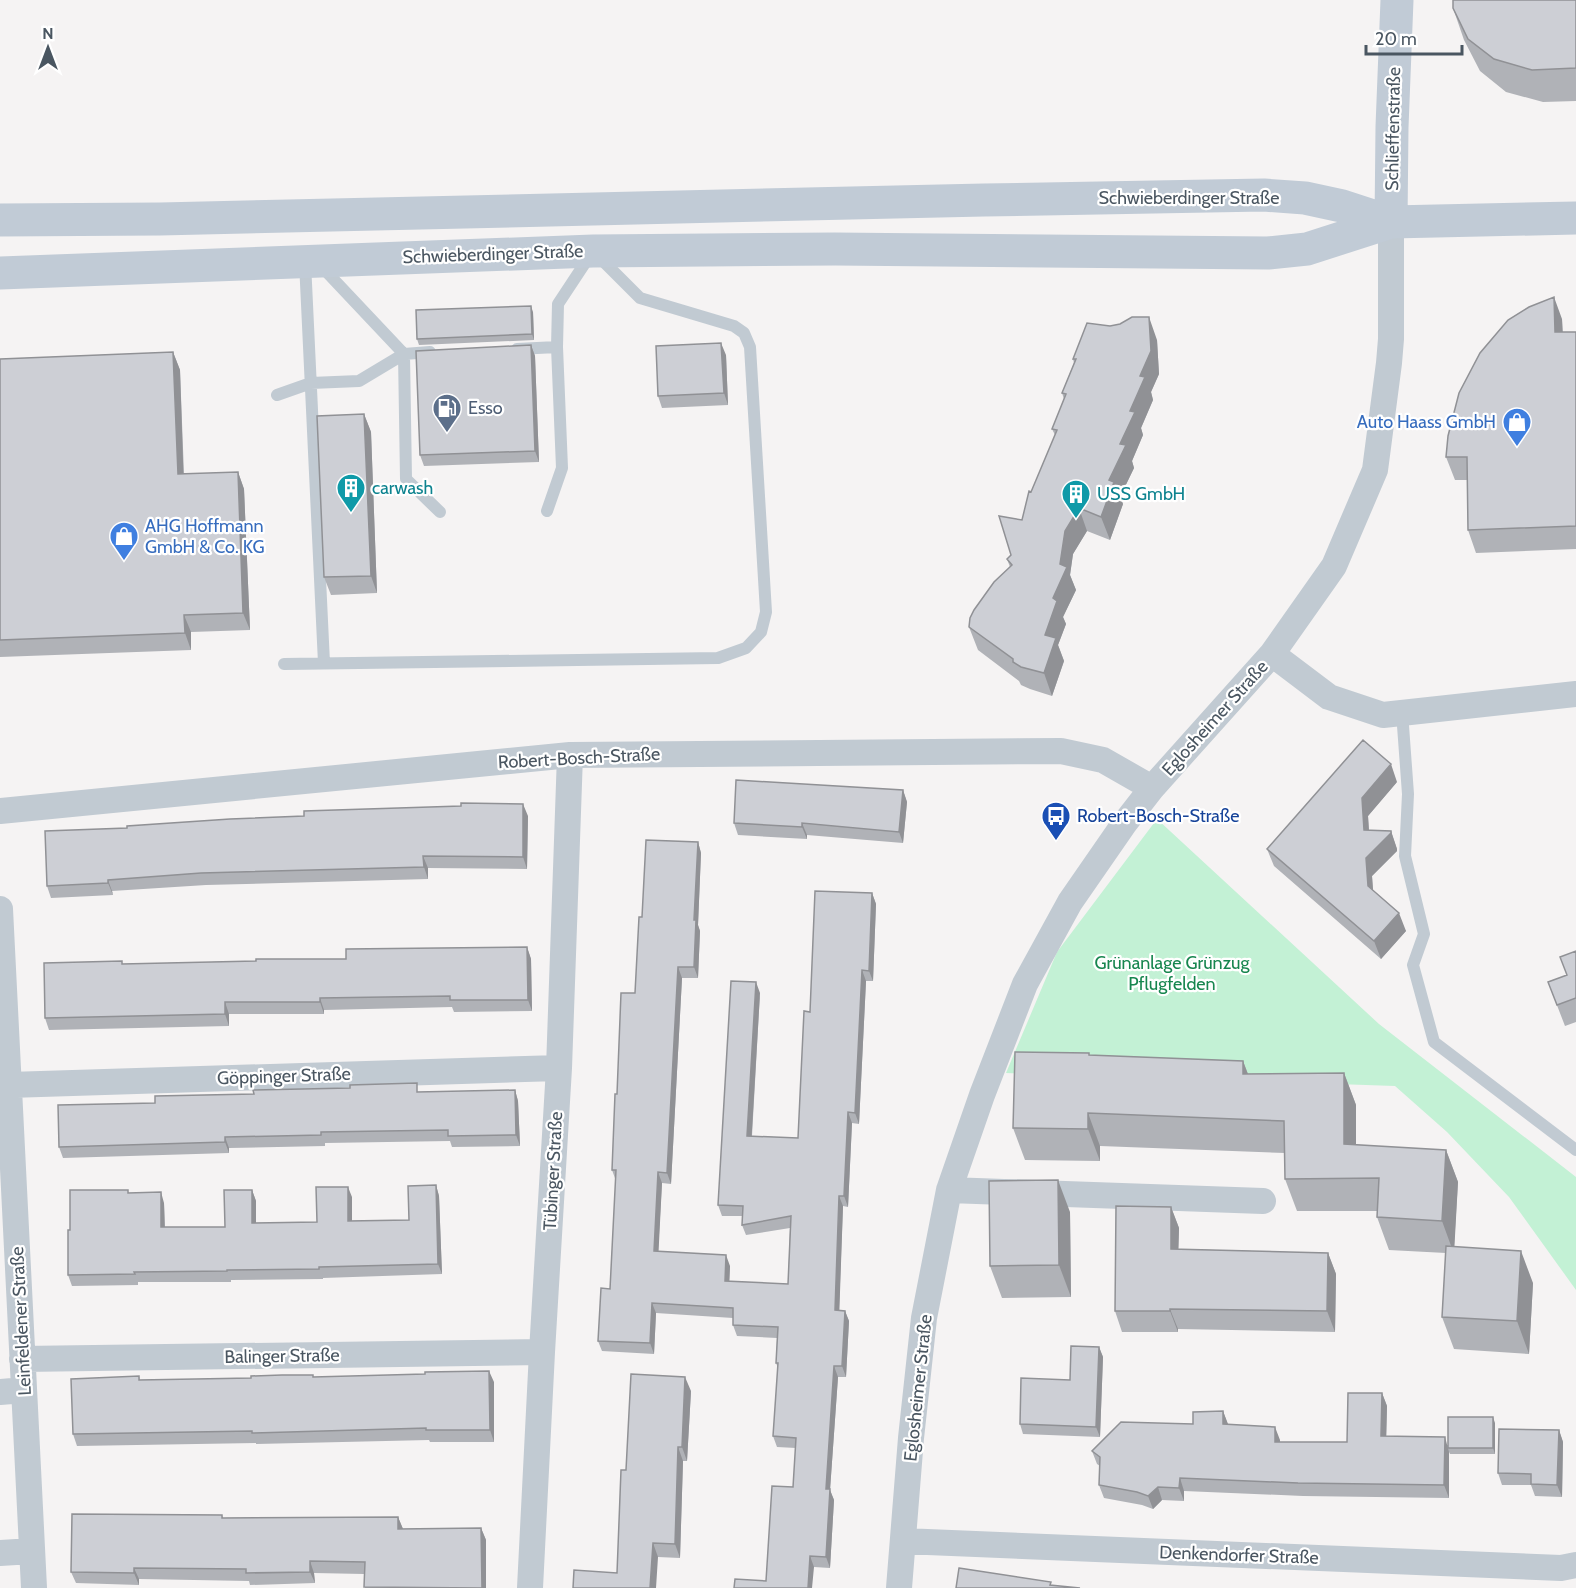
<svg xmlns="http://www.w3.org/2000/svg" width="1576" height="1588" viewBox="0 0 1576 1588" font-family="Cabin,sans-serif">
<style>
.green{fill:#c3f1d5}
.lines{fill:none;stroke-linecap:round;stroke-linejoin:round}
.lane{stroke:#c1cad2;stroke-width:12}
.street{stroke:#c1cad2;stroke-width:26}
.secondary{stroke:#c1cbd6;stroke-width:33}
.wall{fill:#b0b2b7}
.shaded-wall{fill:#909195}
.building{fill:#cdcfd5;stroke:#909195;stroke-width:1.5}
.labels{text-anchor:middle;stroke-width:4.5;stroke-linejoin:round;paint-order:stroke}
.street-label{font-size:18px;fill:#4a5661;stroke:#fff}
.service-label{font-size:18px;fill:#4e5e75;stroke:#fff;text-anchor:start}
.shop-label{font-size:18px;fill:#366cbe;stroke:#fff;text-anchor:end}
.culture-label{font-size:18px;fill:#0d838f;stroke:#fff;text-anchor:start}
.transit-label{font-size:18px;fill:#164399;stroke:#fff;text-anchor:start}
.park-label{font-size:18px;fill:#17864f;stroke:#fff}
</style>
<rect width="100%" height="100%" fill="#f5f3f3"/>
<!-- green -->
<path class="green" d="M1157,819L1379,1024L1576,1177V1290L1509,1197L1447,1132L1395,1086L1006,1073L1057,952Z"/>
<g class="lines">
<!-- lane -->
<path class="lane" d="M305,262L324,663
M321,266L404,354L430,352
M277,395L311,383L359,381L404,354L406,479L440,512
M547,511L562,468L557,347
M284,664L718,658L746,648L761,632L766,612L750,347L744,333L734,326L640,298L593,251L558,304L557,347L517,349
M1402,712L1408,794L1405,856L1424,934L1413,965L1434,1042L1576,1150"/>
<!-- street -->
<path class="street" d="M1272,654L1329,697L1383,715L1576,694
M0,811L570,755L1061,751L1103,760L1152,788
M0,909L34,1588
M9,1085L559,1068
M949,1190L1263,1201
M22,1359L542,1352
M0,1392L24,1390
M903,1541L1561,1568L1576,1565
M0,1553L32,1551
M530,1588L542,1352L559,1068L570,755
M899,1588L911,1438L924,1318L949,1190L982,1095L1025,984L1070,902L1124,824L1152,788L1272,654L1334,566L1375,470L1389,363L1391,339V222"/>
<!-- secondary -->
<path class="secondary" d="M0,220L160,219L984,200L1264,195L1305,198L1342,206L1391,222
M1391,222L1392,127L1397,0
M0,273L593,251L835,249L1268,253L1307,249L1391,222L1576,218"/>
</g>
<!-- wall -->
<path class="wall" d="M1576,0V101L1543,102L1506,92L1480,71L1464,40L1453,8Z
M533,312L534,340L419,345L417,339Z
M1562,319L1563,332H1576V549L1476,553L1468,530L1467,480H1455L1446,457Z
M1157,340L1159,374L1151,392L1153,400L1141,428L1143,435L1132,461L1134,468L1120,497L1123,504L1110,540L1087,531L1073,554L1070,575L1076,590L1063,617L1066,624L1058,645L1064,661L1052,696L1030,689L1021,685L1019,681L978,650L969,627L1010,567L1007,559L1011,555L1031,492L1055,435L1052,429L1064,399L1062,393L1074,363L1073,359Z
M531,345L535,356L539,462L424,466L420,455Z
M173,352L180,370L184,474L238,472L244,489L250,630L191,632V650L0,657V359Z
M726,355L728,405L662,408L658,396Z
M364,414L371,432L377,593L331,595L324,577Z
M1397,782L1368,816L1369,830L1391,831L1397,849V851L1372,876L1373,891L1406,931L1381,959L1274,866L1267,849Z
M903,790L907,802L903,843L807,835V839L738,835L734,823Z
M528,816L527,869L428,868V879L206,885L112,891L113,895L51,898L47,886Z
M698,842L701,853L698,925L700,931L698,978H682L671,1184L662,1183L658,1252L730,1266L729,1281L788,1284L790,1228L746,1235L742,1225L743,1216H722L718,1205L760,993L752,1136L798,1138L810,1012L872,893L876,904L873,981H866L859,1124L852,1123L848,1207L843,1206L839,1310L845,1311L849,1321L846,1377H838L830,1490L834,1500L830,1568L814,1567L766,1581L793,1487L796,1448L777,1447L773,1436L778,1368L776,1363L777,1338L737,1336L733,1325V1318L656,1313L654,1354L602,1351L598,1341L610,1289L616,1181L612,1170L617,1094L635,993L642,917Z
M527,947L531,959L532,1011L454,1012L452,1007L324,1010V1014H229V1026L49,1030L45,1018L123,964L346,959Z
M1576,951V1022L1565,1026L1548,982L1567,975Z
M1090,1055L1243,1061L1248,1074L1344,1073L1356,1105V1145L1446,1150L1458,1182L1454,1246L1533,1283L1529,1354L1454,1349L1442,1317L1446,1253L1389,1250L1377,1217V1211H1297L1285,1179V1153L1100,1146V1161L1025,1160L1013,1128Z
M515,1090L518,1101L520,1146L452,1147L450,1141L325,1143V1146L229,1148V1153L63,1158L59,1147L155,1103L420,1092Z
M436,1185L439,1196L442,1274L323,1278V1279L231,1280V1282H138V1285L72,1286L68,1275L70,1230L130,1193L164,1203L165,1227H225L252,1190L256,1201V1223L317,1222L352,1197V1221L409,1220Z
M1171,1207L1179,1228L1178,1249L1328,1253L1336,1274L1335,1332L1178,1329V1332H1122L1115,1311Z
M1070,1212L1071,1297L1002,1298L990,1266Z
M1099,1347L1103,1357L1100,1437L1023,1434L1020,1424L1070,1380Z
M139,1376L140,1380L314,1377L494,1382V1442H430L429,1440L256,1444V1443L77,1446L73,1434Z
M691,1391L687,1461H683L680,1558L658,1557L617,1573Z
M1382,1393L1387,1406L1386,1436L1448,1445L1495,1423V1454H1450L1449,1452V1498L1303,1496L1184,1491V1501L1162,1500L1153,1509L1142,1505L1104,1498L1099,1485L1100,1466L1097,1464L1092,1451L1193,1424L1223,1411L1228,1425L1280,1440V1442H1347Z
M1559,1430L1563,1442L1562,1497L1535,1496L1531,1485H1502L1498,1473Z
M222,1515L223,1518L398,1517L403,1529L481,1528L486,1540V1588H365L364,1574L314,1573L315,1583L250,1585L249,1581L139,1579V1585L76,1583L71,1572Z"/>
<!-- shaded-wall -->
<path class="shaded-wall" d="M1554,297L1562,319L1563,355L1555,332Z
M531,306L533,312L534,340L532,334Z
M1149,317L1157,340L1159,374L1151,392L1153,400L1141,428L1143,435L1132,461L1134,468L1120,497L1123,504L1110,540L1101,517L1109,480L1120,444L1140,376Z
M721,343L726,355L728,405L724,393Z
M531,345L535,356L539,462L535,451Z
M173,352L180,370L184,492L178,474Z
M364,414L371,432L377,593L371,576Z
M238,472L244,489L250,630L243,613Z
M1079,508L1087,531L1073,554L1070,575L1076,590L1063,617L1066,624L1058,645L1064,661L1052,696L1044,673L1045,635L1053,598L1065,531Z
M184,615L191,632V650L185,633Z
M1391,764L1397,782L1368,816L1370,848L1364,830L1362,798Z
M903,790L907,802L903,843L899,832Z
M523,804L528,816L527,869L523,857Z
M802,823L807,835V839L802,827Z
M1391,831L1397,849V851L1372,876L1374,903L1368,886L1366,858Z
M698,842L701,853L698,925L700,931L698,978L694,967V920Z
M423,856L428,868V879L424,867Z
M108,880L112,891L113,895L108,883Z
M872,893L876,904L873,981L869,971Z
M1399,913L1406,931L1381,959L1374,941Z
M527,947L531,959L532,1011L528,1000Z
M678,967L682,978L671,1184L667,1173Z
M862,970L866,981L859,1124L855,1113Z
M756,982L760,993L751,1147L747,1136Z
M320,998L324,1010V1014L320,1002Z
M225,1002L229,1014V1026L225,1014Z
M1243,1061L1255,1093L1243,1074Z
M1344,1073L1356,1105V1177L1344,1144Z
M515,1090L518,1101L520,1146L516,1135Z
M848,1112L852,1123L848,1207L844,1196Z
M1088,1113L1100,1146V1161L1088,1129Z
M225,1137L229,1148V1153L225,1142Z
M1446,1150L1458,1182L1454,1254L1442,1221Z
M658,1172L662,1183L658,1262L654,1251Z
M1058,1180L1070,1212L1071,1297L1059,1265Z
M436,1185L439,1196L442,1274L438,1264Z
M348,1187L352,1197V1232L348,1221Z
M252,1190L256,1201V1233L252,1223Z
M161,1192L164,1203L165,1238L161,1227Z
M839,1196L843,1206L839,1321L835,1310Z
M1171,1207L1179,1228L1178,1270L1171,1249Z
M1521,1251L1533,1283L1529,1354L1517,1321Z
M1328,1253L1336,1274L1335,1332L1327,1311Z
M726,1255L730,1266L729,1292L725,1281Z
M652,1303L656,1313L654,1354L650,1343Z
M1170,1309L1178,1329V1332L1170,1311Z
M845,1311L849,1321L846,1377L842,1366Z
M1099,1347L1103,1357L1100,1437L1096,1427Z
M834,1366L838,1377L830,1490L834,1500L830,1568L826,1557V1489Z
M489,1371L494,1382V1442L490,1430Z
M685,1377L691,1391L687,1461L682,1447Z
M1382,1393L1387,1406L1386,1449L1381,1436Z
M1223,1411L1228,1424V1438L1223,1424Z
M1493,1417L1495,1423V1454L1493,1448Z
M1275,1427L1280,1440L1279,1455L1275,1442Z
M1559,1430L1563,1442L1562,1497L1557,1485Z
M1445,1437L1449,1452V1498L1444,1485Z
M678,1447L683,1461L680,1558L675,1544Z
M1180,1478L1184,1491V1501L1179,1488Z
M1158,1487L1162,1500L1153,1509L1148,1496Z
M398,1517L403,1529H398Z
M481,1528L486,1540V1588H482Z
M653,1543L658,1557L656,1588H650Z
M810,1556L814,1567L812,1588H808Z
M310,1561L314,1573L315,1583L310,1572Z
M134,1568L139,1579V1585L134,1573Z"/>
<!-- building -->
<path class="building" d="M1453,0H1576V68L1532,70L1494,59L1468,39L1453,8Z
M1554,297L1555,332H1576V526L1468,530L1467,457H1446L1448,436L1459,393L1480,353L1508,320L1529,307Z
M531,306L532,334L417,339L416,310Z
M1132,317H1149L1151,351L1140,376L1145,377L1130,411L1135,412L1120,444L1126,445L1109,480L1114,482L1101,517L1079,508L1065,531L1060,564L1067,567L1053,598L1057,601L1045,635L1056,638L1044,673L1021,667L1013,662V659L969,627L970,618L974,610L994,582L1012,565L1007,559L1011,555L999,516L1022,520L1029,491L1031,492L1057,430L1052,429L1066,394L1062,393L1076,359H1073L1087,323L1110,326L1120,324Z
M721,343L724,393L658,396L656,346Z
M531,345L535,451L420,455L416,351Z
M173,352L178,474L238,472L243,613L184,615L185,633L0,640V359Z
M364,414L371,576L324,577L317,416Z
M1363,740L1391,764L1362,798L1364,830L1391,831V833L1366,858L1368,886L1399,913L1374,941L1267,849Z
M736,780L903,790L899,832L802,823V827L734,823Z
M461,803L523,804V857L423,856L424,867L201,873L108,880V883L47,886L45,831L127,828V826L230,819L304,816V811L461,806Z
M646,840L698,842L694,920H696L694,967H678L667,1173L658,1172L654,1251L726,1255L725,1281L788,1284L791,1216L742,1225L743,1206L718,1205L731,981L756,982L747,1136L798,1138L804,1011L810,1012L815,891L872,893L869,971L862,970L855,1113L848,1112L844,1196H839L835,1310L845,1311L842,1366H834L826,1489H830L826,1557L810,1556L808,1588H734L735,1579L766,1581L772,1486L793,1487L796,1438L773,1436L778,1363H776L778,1327L733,1325V1308L652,1303L650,1343L598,1341L601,1288L610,1289L616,1170H612L615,1094H617L621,993H635L639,917H642Z
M527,947L528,1000H450V996L320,998V1002H225V1014L45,1018L44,963L122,961V964L256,961V959H346V949Z
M1576,951V998L1557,1005L1548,982L1567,975L1560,957Z
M1015,1052L1089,1053V1055L1243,1061V1074L1344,1073V1144L1446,1150L1442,1221L1377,1217L1379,1178L1285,1179L1284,1121L1088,1113V1129L1013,1128Z
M417,1083V1092L515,1090L516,1135L448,1136V1130L321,1132V1135L225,1137V1142L59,1147L58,1105L155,1103V1096L254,1094L253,1090L350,1088V1085Z
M1058,1180L1059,1265L990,1266L989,1181Z
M436,1185L438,1264L319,1267V1269L227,1270V1271L134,1272L135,1274L68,1275V1230H70V1190H128V1193L161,1192V1227H225L224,1190H252V1223L317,1222L316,1187H348V1221L409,1220L408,1186Z
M1116,1206L1171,1207V1249L1328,1253L1327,1311L1170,1309V1311H1115Z
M1446,1246L1521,1251L1517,1321L1442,1317Z
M1071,1346L1099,1347L1096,1427L1020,1424L1021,1378L1070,1380Z
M489,1371L490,1430H426V1428L252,1433V1431L73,1434L71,1379L139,1376V1380L251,1378V1376L282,1375H313V1377L425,1374V1372Z
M631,1374L685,1377L682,1447H678L675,1544L653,1543L650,1588H573L574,1570L617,1573L621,1470H626Z
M1348,1393H1382L1381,1436L1445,1437L1444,1485L1298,1483L1180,1478L1179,1488L1158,1487L1148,1496L1137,1492L1099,1485L1100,1457L1092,1451L1121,1422L1193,1424V1412L1223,1411V1424L1275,1427V1442H1347Z
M1448,1417H1493V1448H1448Z
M1499,1429L1559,1430L1557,1485L1531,1484V1474L1498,1473Z
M72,1514L222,1515V1518L398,1517V1529L481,1528L482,1588L364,1587L365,1562L310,1561V1572L246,1573V1569L134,1568V1573L71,1572Z
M959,1568L1051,1582L1050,1585L1080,1588H956Z"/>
<!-- icons -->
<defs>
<g id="fuel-pin" transform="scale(1.5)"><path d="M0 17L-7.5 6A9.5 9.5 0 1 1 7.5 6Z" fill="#5c6f8a" stroke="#fff"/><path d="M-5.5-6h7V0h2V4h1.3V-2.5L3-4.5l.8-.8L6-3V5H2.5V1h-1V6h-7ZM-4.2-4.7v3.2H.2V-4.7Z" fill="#fff"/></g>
<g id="shop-pin" transform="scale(1.5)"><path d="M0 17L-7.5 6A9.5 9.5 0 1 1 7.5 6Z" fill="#3f7fe0" stroke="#fff"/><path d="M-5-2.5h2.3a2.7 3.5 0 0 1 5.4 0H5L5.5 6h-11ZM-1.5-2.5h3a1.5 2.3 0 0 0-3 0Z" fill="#fff"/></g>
<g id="building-pin" transform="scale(1.5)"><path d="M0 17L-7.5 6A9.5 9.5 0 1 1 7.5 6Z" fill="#0f9aa8" stroke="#fff"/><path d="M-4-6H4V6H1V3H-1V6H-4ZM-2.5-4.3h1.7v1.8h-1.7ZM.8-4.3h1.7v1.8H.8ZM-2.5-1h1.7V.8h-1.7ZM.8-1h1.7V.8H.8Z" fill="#fff"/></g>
<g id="bus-pin" transform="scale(1.5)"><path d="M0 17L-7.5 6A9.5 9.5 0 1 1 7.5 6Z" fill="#1a4fb4" stroke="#fff"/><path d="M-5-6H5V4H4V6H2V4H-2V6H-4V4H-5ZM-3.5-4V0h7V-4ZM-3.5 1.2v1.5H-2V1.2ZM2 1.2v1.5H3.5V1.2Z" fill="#fff"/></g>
</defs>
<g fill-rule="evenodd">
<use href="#fuel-pin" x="447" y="408"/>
<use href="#shop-pin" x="1517" y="422"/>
<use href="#building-pin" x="351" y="488"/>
<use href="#building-pin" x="1076" y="494"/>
<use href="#shop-pin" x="124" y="536"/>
<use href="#bus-pin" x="1056" y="816"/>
</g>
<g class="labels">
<!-- street labels -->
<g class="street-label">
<text transform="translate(1393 129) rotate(-89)" y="6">Schlieffenstraße</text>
<text x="1189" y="204">Schwieberdinger Straße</text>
<text transform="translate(493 254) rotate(-2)" y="6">Schwieberdinger Straße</text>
<text transform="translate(1215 718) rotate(-48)" y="6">Eglosheimer Straße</text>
<text transform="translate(579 758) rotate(-3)" y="6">Robert-Bosch-Straße</text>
<text transform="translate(284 1076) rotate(-2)" y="6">Göppinger Straße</text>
<text transform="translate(553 1171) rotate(-87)" y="6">Tübinger Straße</text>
<text transform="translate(21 1321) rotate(-93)" y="6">Leinfeldener Straße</text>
<text transform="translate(282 1356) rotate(-1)" y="6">Balinger Straße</text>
<text transform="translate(918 1388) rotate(-84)" y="6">Eglosheimer Straße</text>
<text transform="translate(1239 1555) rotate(2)" y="6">Denkendorfer Straße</text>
</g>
<!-- service labels -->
<g class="service-label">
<text x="468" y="414">Esso</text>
</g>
<!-- shop labels -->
<g class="shop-label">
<text x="1496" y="428">Auto Haass GmbH</text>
<text x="145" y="532" text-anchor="start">AHG Hoffmann<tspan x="145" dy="21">GmbH &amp; Co. KG</tspan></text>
</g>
<!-- culture labels -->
<g class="culture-label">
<text x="372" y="494">carwash</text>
<text x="1097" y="500">USS GmbH</text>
</g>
<!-- transit labels -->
<g class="transit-label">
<text x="1077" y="822">Robert-Bosch-Straße</text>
</g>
<!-- park labels -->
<g class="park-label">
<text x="1172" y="969">Grünanlage Grünzug<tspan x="1172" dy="21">Pflugfelden</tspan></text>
</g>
</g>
<!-- north arrow -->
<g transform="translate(48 48)" stroke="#ffffff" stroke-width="4.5" paint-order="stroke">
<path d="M0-4.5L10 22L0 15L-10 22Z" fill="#4a5661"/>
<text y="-9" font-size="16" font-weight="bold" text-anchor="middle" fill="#4a5661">N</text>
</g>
<!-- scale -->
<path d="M1366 45v9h96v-9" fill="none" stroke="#4a5661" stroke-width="3"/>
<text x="1375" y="45" font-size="18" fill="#4a5661" stroke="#ffffff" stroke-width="4.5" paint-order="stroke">20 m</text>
</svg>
